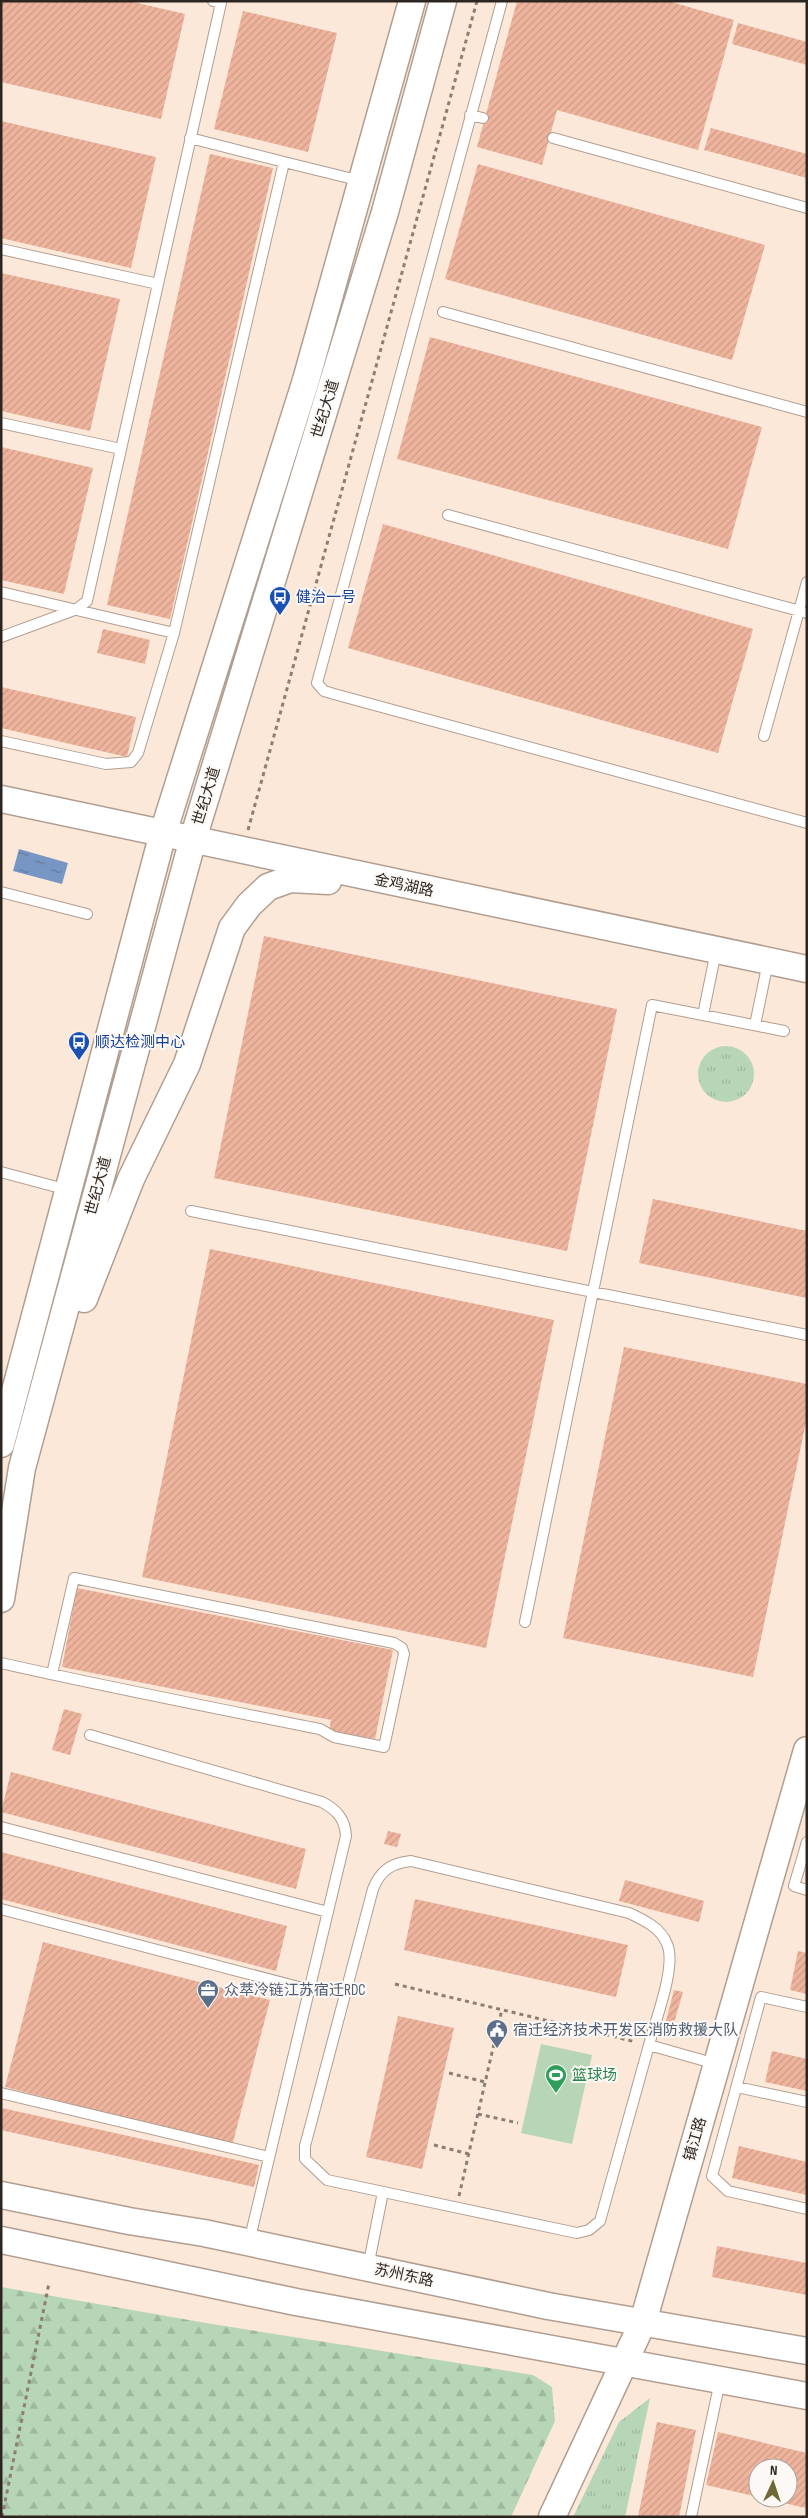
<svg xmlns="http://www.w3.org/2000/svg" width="808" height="2518" viewBox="0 0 808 2518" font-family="'Sofia Sans Condensed','Noto Sans SC',sans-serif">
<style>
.grass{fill:url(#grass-tufts)}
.forest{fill:url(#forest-firs)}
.park{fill:#b7d6b8}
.water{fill:url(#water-ripples)}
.building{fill:url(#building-hatch)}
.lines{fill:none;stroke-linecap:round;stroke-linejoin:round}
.lane-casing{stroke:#b09e90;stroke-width:12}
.secondary-casing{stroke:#b09e90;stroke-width:29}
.path{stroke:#8b7e75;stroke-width:3;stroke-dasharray:4 4;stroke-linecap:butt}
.lane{stroke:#fff;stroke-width:10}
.secondary{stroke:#fff;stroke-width:26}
.labels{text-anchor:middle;stroke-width:4;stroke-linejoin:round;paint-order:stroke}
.street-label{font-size:15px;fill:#2c2520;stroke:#fcf8f5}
.transit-label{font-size:15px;fill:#164399;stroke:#fcf8f5;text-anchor:start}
.service-label{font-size:15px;fill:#4e5e75;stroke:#fcf8f5;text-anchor:start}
.leisure-label{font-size:15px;fill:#27864d;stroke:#fcf8f5;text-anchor:start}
</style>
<defs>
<pattern id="grass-tufts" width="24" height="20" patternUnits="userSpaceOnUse" patternTransform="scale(1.25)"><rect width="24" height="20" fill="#b7d6b8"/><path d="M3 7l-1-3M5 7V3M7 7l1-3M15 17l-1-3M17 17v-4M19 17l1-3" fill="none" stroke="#9eb89e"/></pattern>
<pattern id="forest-firs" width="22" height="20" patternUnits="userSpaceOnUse" patternTransform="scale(1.25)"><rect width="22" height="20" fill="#b7d6b8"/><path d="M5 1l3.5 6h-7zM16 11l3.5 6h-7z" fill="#9eb89e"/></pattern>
<pattern id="water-ripples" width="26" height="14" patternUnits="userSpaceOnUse" patternTransform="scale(1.25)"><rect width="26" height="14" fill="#7796c3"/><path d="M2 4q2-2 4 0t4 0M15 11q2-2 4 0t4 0" fill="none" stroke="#627a9e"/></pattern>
<pattern id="building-hatch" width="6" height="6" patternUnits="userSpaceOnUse" patternTransform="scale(1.25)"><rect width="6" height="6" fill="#efb49d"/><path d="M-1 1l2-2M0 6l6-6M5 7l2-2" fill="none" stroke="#cd9b87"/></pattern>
</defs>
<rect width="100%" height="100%" fill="#fbe8d9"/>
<!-- grass -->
<path class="grass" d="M698 1074a28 28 0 1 1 56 0a28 28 0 1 1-56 0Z
M650,2398L625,2517H573L619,2422Z"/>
<!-- forest -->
<path class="forest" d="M1,2287L206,2323L533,2375L552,2387L555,2421L511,2517H1Z"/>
<!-- park -->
<path class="park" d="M541,2044L592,2055L572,2144L521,2133Z"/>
<!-- water -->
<path class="water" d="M19,849L68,863L62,884L13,871Z"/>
<!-- building -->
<path class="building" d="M1,1H129L185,14L161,119L1,82Z
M517,1H668L734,20L698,150L557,110L542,165L477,147Z
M243,11L337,33L308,152L214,129Z
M738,23L807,42V65L732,44Z
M1,121L156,157L131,268L1,238Z
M711,128L807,154V178L704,150Z
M210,154L273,168L170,619L107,605Z
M478,164L765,245L732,360L445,279Z
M1,273L120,299L90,431L1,411Z
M430,337L762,427L728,549L397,459Z
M1,447L93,468L64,594L1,580Z
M383,524L753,629L718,753L348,648Z
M103,629L150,640L145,664L97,653Z
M1,687L136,717L127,757L1,728Z
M264,936L617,1009L567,1251L214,1178Z
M653,1199L807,1231V1298L639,1263Z
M210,1249L554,1320L486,1648L142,1577Z
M624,1347L807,1384V1417L753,1677L563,1638Z
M77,1588L393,1650L375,1739L329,1731L331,1720L62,1667Z
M64,1709L82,1714L70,1755L52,1750Z
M11,1772L306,1849L296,1889L1,1812Z
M388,1831L401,1834L397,1847L384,1844Z
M1,1852L287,1926L276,1971L1,1899Z
M625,1880L704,1901L699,1922L619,1901Z
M415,1899L628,1945L616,1997L404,1950Z
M43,1942L270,2000L232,2146L5,2087Z
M798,1951L807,1953V1994L790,1990Z
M674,1990L683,1992L674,2023L666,2021Z
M398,2016L454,2028L422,2169L366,2157Z
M772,2051L807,2059V2091L765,2082Z
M2,2108L259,2165L254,2187L1,2130Z
M739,2146L807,2162V2195L732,2178Z
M717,2246L807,2263V2295L712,2277Z
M657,2422L696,2430L679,2517H638Z
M718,2432L807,2453L806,2508L766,2499L788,2498V2468H758V2497L706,2485Z"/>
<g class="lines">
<!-- lane casing -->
<g class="lane-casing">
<path id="lane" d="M502,1L317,683L324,691L334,694L807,823
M470,115L483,118
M553,138L807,208
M284,162L361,181
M1,249L158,284
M443,312L807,412
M1,423L121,449
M448,515L807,613
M1,592L174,633L284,162L190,138
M1,637L77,609L87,601L221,3L213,1
M764,736L807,582
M1,741L106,764L131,762L138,753L174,633
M1,892L87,914
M703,1015L716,951
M755,1025L768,962
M1,1172L68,1190
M191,1211L807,1335
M525,1622L652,1005L784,1031
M1,1663C107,1687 214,1708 320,1729L334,1737L384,1747L404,1654L402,1648L394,1643L74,1578L52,1674
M90,1735L322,1802C337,1810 345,1819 346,1836L249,2242
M1,1827L328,1912
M807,1842L794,1886L807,1890
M1,1909L310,1990
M807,2007L761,1997L712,2176L728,2191L807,2209
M649,2045L600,2221L589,2230L577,2233L327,2180L305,2159V2146L373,1889C380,1871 391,1863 411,1861L629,1913C644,1920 661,1928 667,1944C677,1966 655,2021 649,2045L716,2064
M737,2087L807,2102
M1,2093L269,2157
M368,2267L383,2192
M691,2517L720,2381"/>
</g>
<!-- secondary casing -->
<g class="secondary-casing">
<path id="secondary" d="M1,799L807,969
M84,1299L131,1179L187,1064L232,928L249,905L268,887L290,879L328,881
M1,1444L163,833L306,380L412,1
M1,1599L22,1468L193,839L385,212L443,1
M1,2195L129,2221L204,2233L548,2306L807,2351
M1,2240L296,2302L807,2396
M552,2517L643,2322L807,1750"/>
</g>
<!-- path -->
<path class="path" d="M248,830L477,1
M395,1984L636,2042
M449,2073L485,2082
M478,2114L518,2123
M434,2145L469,2154
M459,2196L502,2009
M2,2517L49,2283"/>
<!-- lane -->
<use href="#lane" class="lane"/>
<!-- secondary -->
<use href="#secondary" class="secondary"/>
</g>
<!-- icons -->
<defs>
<g id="bus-pin" transform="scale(1.125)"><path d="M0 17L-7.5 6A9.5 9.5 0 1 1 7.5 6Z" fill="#1a4fb4" stroke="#fcf8f5"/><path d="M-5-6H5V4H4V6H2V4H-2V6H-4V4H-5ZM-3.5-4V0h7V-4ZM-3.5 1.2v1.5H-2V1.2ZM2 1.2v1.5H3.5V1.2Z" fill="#fff"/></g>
<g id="office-pin" transform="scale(1.125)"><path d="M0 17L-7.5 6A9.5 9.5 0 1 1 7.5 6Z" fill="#5c6f8a" stroke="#fcf8f5"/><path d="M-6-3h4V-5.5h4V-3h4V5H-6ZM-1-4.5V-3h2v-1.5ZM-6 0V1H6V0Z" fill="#fff"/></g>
<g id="civic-pin" transform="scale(1.125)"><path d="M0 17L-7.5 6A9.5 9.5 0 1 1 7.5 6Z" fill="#5c6f8a" stroke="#fcf8f5"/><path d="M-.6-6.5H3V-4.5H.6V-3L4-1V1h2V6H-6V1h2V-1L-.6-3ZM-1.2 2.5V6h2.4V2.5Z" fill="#fff"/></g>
<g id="stadium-pin" transform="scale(1.125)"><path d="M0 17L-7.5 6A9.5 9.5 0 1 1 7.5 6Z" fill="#2e9e5b" stroke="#fcf8f5"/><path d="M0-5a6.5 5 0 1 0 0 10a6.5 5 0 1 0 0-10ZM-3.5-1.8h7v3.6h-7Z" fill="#fff"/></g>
</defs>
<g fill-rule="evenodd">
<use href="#bus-pin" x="280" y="597"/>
<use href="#bus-pin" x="79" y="1042"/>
<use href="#office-pin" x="208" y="1990"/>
<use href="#civic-pin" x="497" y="2030"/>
<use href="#stadium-pin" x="556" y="2075"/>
</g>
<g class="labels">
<!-- street labels -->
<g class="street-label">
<text transform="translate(325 409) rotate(-73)" y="5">世纪大道</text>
<text transform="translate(206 796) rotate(-73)" y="5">世纪大道</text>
<text transform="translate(404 885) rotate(12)" y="5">金鸡湖路</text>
<text transform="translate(98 1186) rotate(-75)" y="5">世纪大道</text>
<text transform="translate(695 2139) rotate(-74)" y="5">镇江路</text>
<text transform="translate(404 2275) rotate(12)" y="5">苏州东路</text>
</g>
<!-- transit labels -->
<g class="transit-label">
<text x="296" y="602">健治一号</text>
<text x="95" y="1047">顺达检测中心</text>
</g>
<!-- service labels -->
<g class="service-label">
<text x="224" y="1995">众萃冷链江苏宿迁RDC</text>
<text x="513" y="2035">宿迁经济技术开发区消防救援大队</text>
</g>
<!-- leisure labels -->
<g class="leisure-label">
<text x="572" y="2080">篮球场</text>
</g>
</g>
<!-- border -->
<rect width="808" height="2518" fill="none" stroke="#2c2520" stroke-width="5"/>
<!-- north arrow -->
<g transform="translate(773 2483) rotate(3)"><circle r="24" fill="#fcf8f5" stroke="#a9a4a0"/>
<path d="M0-4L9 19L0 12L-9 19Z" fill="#6f6734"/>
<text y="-8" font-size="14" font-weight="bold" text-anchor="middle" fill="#2c2520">N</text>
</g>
</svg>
